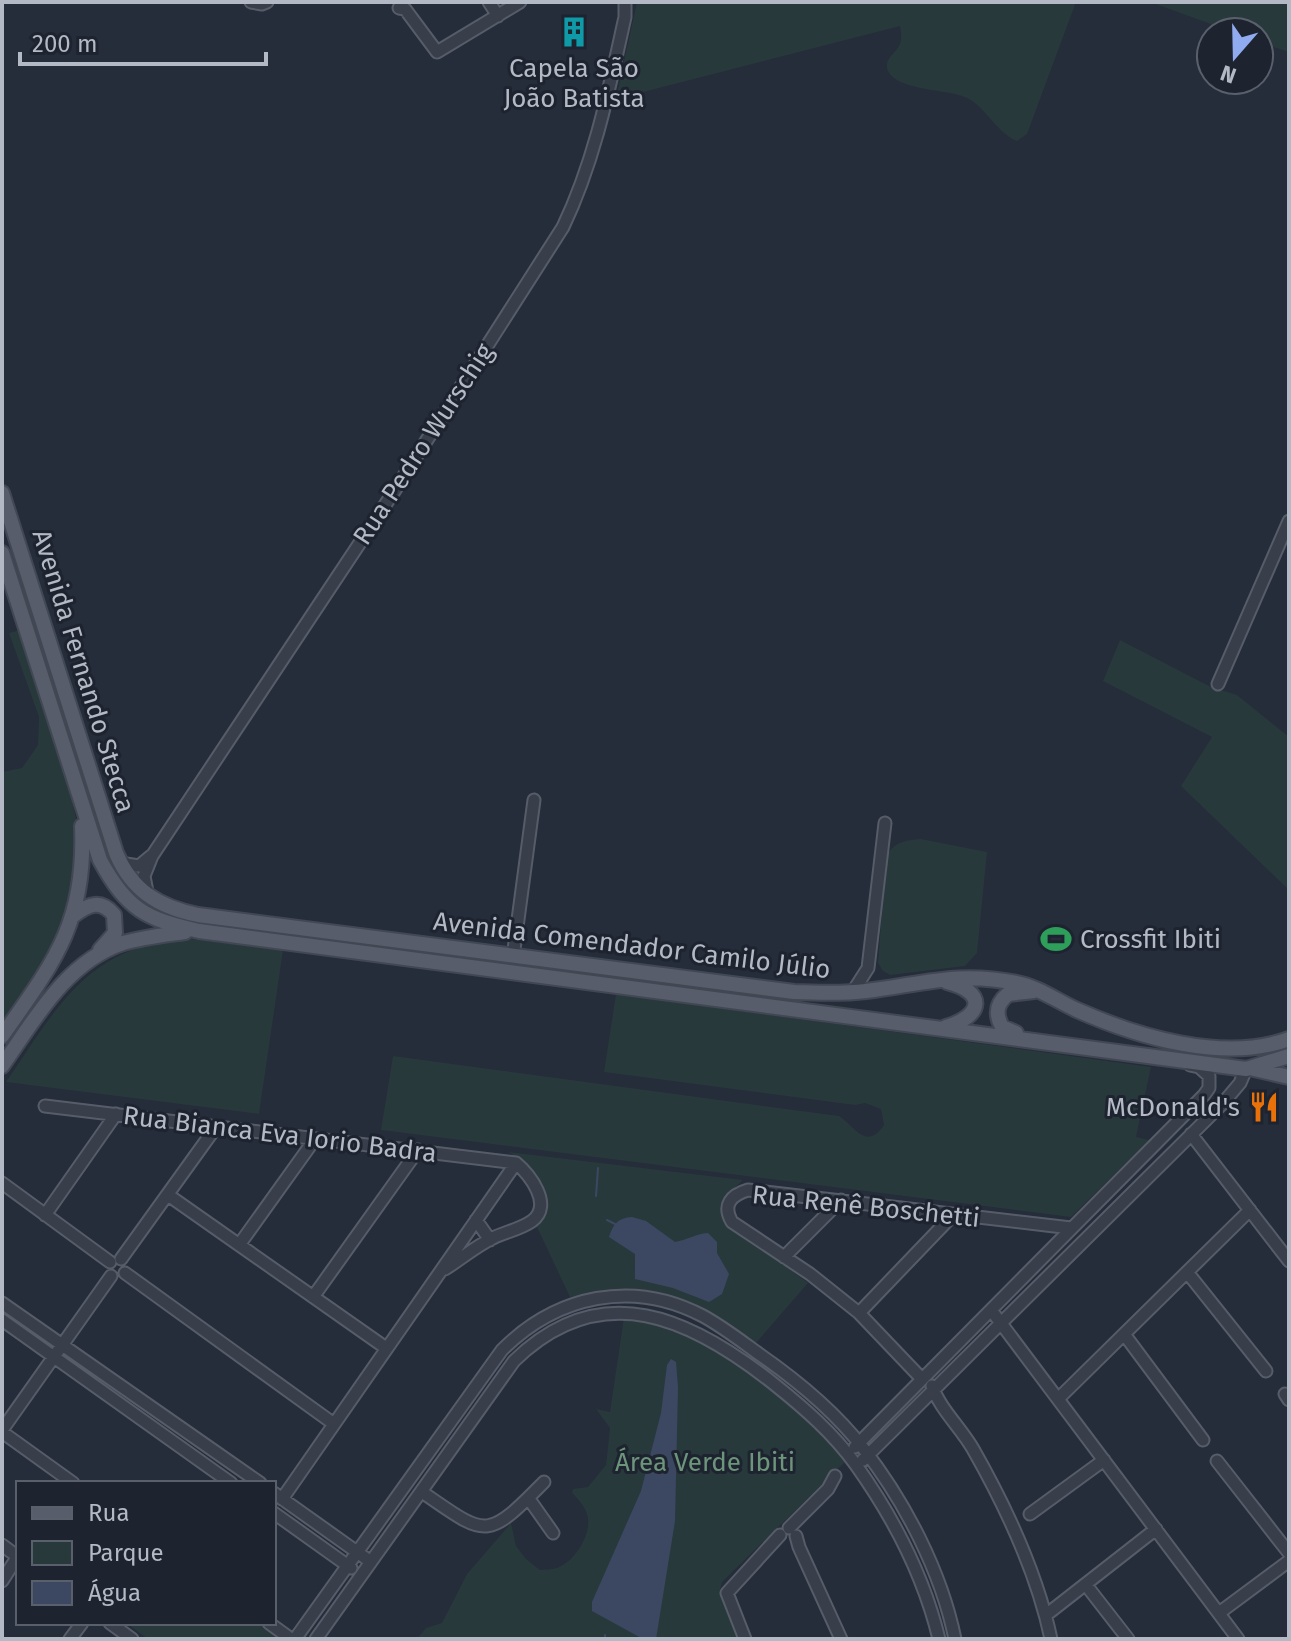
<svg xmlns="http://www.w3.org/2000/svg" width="1291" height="1641" viewBox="0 0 1291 1641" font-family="'Fira Sans',sans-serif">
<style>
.green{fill:#28393c}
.water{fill:#3c4862}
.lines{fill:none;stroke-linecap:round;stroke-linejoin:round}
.stream{stroke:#3c4862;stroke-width:2}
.minor-casing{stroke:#575c69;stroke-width:15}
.major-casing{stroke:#424754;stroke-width:18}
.minor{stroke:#393e4b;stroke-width:11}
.major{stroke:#575d6b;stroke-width:14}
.labels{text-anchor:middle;stroke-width:6;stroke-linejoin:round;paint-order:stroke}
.poi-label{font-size:26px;fill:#b4b9c6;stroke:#1e2330}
.street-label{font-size:26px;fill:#b4b9c6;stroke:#1e2330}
.park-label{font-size:26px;fill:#6d957b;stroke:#1e2330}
</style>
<rect width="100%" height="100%" fill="#252c3a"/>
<!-- green -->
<path class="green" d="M637,2H1076L1027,134L1017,141C993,131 984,101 959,95C942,90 896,89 888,71C883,58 895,55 900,44C902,39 901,31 900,26L616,99Z
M1150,2H1289V52L1259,42V32H1233Z
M21,630L67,780L77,822L73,893L60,930L38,971L2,1024V772L22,768L38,745L39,717L9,633Z
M1120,640L1209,686L1237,695L1289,737V890L1181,786L1212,737L1103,681Z
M921,839L987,852L977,953L965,966L890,975L883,971L878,963L886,857C894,842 905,840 921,839Z
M191,939L283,950L259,1114L6,1082C58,1006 89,943 191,939Z
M616,994L1151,1067L1136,1137L1149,1140L1071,1217L381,1130L393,1056L839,1116C854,1125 866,1152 884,1125L881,1109L865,1103L855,1105L604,1072Z
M508,1152L743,1180C724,1198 722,1198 728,1224L808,1283L756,1343C685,1293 657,1282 570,1297L536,1225C557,1210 541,1175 525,1162C520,1158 514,1155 508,1152Z
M624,1317L685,1329L741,1366L816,1428L845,1462L722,1582L720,1590L740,1639H417L426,1628L442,1623L467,1574L511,1523L516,1546L526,1559L540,1570C546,1569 554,1570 559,1567C576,1560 593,1532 587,1514C584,1505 578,1499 572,1493L573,1489L588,1487L606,1465L610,1428L596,1409L610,1412Z
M131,1623H258L279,1639H148L129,1625Z"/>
<!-- water -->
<path class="water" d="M632,1217L646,1221L675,1242C687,1240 695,1234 708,1233L717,1242V1253L729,1274L722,1294L709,1302L673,1288L635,1279V1254L609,1237C613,1224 618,1218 632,1217Z
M671,1359L676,1362L678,1387L675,1521L656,1639H643L592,1611V1602L641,1491L661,1413L667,1365Z"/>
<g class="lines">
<!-- stream -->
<path class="stream" d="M596,1196L598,1168
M607,1220L617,1225
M605,1635V1639"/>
<!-- minor casing -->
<g class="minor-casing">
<path id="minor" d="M251,2L262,4L267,2
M489,2L498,16
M399,8L405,9L437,52L520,2
M1218,684L1289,521
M120,863L139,866L151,856
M148,897L144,876L152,856L393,493L563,227C595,160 609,89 625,17V2
M513,957L534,800
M852,993L868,968L885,823
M45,1106L516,1163
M1191,1134L1289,1261
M2,1183L110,1262
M168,1195L386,1348
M45,1215L116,1114
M476,1220L490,1240
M239,1245L315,1139
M784,1257L841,1200
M121,1259L216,1127
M445,1269C461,1259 476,1246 493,1238C505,1232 521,1229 532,1221C554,1205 529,1174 516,1163
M1187,1272L1266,1371
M125,1273L334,1424
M313,1297L418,1150
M2,1303L260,1483
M991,1310L1238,1639
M859,1313L952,1216
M2,1320L231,1483
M1124,1334L1203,1440
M922,1379L859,1313L810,1274L732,1222C722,1205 731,1195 748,1190L1071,1228
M932,1386C940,1409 961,1428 973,1449C1006,1507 1037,1573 1051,1639
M1285,1394L1289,1400
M1058,1399L1250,1210
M2,1430L111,1276
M2,1432L73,1483
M855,1447L1204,1095L1209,1088V1076L1199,1067L1190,1065
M863,1460L1224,1102L1240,1083L1246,1069
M1217,1461L1289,1553
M422,1492C487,1537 486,1541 544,1482
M274,1493L371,1562
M282,1499L516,1163
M529,1499L553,1533
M274,1513L351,1568
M1030,1514L1104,1460
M789,1528L828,1489L835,1476
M796,1536L799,1547L841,1639
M2,1545L18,1557
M2,1581L18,1556
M1086,1585L1128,1639
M1219,1613L1289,1561
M1046,1615L1156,1529
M110,1623L132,1639
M269,1623L291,1639
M70,1639L82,1623
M295,1639L502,1350C557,1295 633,1279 703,1316C723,1327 741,1341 759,1354C795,1379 836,1413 863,1448C905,1502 941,1571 955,1639
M316,1639L514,1361C602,1275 692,1319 774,1384C804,1408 833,1433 856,1465C893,1517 924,1577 939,1639
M745,1639L727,1593L780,1535"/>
</g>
<!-- major casing -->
<g class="major-casing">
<path id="major" d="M2,493L116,853C132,891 159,907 198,915L794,992C818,993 842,994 866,991C923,984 958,971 1017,983C1038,987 1057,1001 1077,1010C1138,1037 1224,1063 1289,1039
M2,553L100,860C127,910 146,919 199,931L1246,1069L1289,1056
M74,915C89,904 101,899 114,915L115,933L100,950
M946,1027C983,1016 987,992 947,982
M1016,1033L1002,1027C995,1014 996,1004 1008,994L1034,991
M2,1036C55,961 86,922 82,826
M2,1066C35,1019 66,962 123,943C144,937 164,935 185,932
M1254,1069L1289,1077"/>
</g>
<!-- minor -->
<use href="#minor" class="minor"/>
<!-- major -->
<use href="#major" class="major"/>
</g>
<!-- icons -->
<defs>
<g id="building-bare" transform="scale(2.4)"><path d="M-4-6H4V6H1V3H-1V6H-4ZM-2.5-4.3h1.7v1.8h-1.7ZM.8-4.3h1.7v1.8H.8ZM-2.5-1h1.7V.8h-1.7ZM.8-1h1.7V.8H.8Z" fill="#0f9aa8" stroke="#1e2330" stroke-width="2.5" paint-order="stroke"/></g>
<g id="stadium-bare" transform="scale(2.4)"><path d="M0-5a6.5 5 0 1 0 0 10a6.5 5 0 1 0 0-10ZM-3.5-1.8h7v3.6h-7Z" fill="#2e9e5b" stroke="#1e2330" stroke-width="2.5" paint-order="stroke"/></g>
<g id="restaurant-bare" transform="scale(2.4)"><path d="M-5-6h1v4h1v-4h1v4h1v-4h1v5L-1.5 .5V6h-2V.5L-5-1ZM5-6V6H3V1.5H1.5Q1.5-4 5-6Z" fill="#e8710a" stroke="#1e2330" stroke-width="2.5" paint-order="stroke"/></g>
</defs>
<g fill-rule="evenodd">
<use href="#building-bare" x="574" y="32"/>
<use href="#stadium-bare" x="1056" y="939"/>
<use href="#restaurant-bare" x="1264" y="1107"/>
</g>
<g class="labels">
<!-- poi labels -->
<g class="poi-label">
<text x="574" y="77">Capela São<tspan x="574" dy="30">João Batista</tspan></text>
<text x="1080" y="948" text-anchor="start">Crossfit Ibiti</text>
<text x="1240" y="1116" text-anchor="end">McDonald's</text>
</g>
<!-- street labels -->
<g class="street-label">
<text transform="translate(423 444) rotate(-57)" y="9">Rua Pedro Wurschig</text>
<text transform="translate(84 671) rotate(73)" y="9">Avenida Fernando Stecca</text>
<text transform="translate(632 945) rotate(7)" y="9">Avenida Comendador Camilo Júlio</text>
<text transform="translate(280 1134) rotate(7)" y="9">Rua Bianca Eva Iorio Badra</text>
<text transform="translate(866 1206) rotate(6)" y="9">Rua Renê Boschetti</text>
</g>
<!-- park labels -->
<g class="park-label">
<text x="705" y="1471">Área Verde Ibiti</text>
</g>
</g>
<!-- border -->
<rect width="1291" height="1641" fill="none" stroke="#b4b9c6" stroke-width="8"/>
<!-- legend -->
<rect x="16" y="1481" width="260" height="144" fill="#1e2330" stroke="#5a5f6c" stroke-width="2"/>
<rect x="32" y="1507" width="40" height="12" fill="#575d6b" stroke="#5a5f6c" stroke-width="2"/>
<text x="88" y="1521" font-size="24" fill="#b4b9c6">Rua</text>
<rect x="32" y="1541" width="40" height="24" fill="#28393c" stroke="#5a5f6c" stroke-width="2"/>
<text x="88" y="1561" font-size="24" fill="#b4b9c6">Parque</text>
<rect x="32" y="1581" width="40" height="24" fill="#3c4862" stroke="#5a5f6c" stroke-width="2"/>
<text x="88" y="1601" font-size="24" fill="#b4b9c6">Água</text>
<!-- north arrow -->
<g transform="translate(1235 56) rotate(200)"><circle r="38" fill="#1e2330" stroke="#5a5f6c" stroke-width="2"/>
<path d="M0-6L14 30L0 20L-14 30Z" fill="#90abef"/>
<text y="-12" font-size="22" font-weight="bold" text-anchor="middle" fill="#b4b9c6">N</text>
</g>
<!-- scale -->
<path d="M20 52v12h246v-12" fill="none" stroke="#b4b9c6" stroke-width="4"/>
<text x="32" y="52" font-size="24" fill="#b4b9c6" stroke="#1e2330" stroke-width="6" paint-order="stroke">200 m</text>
</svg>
